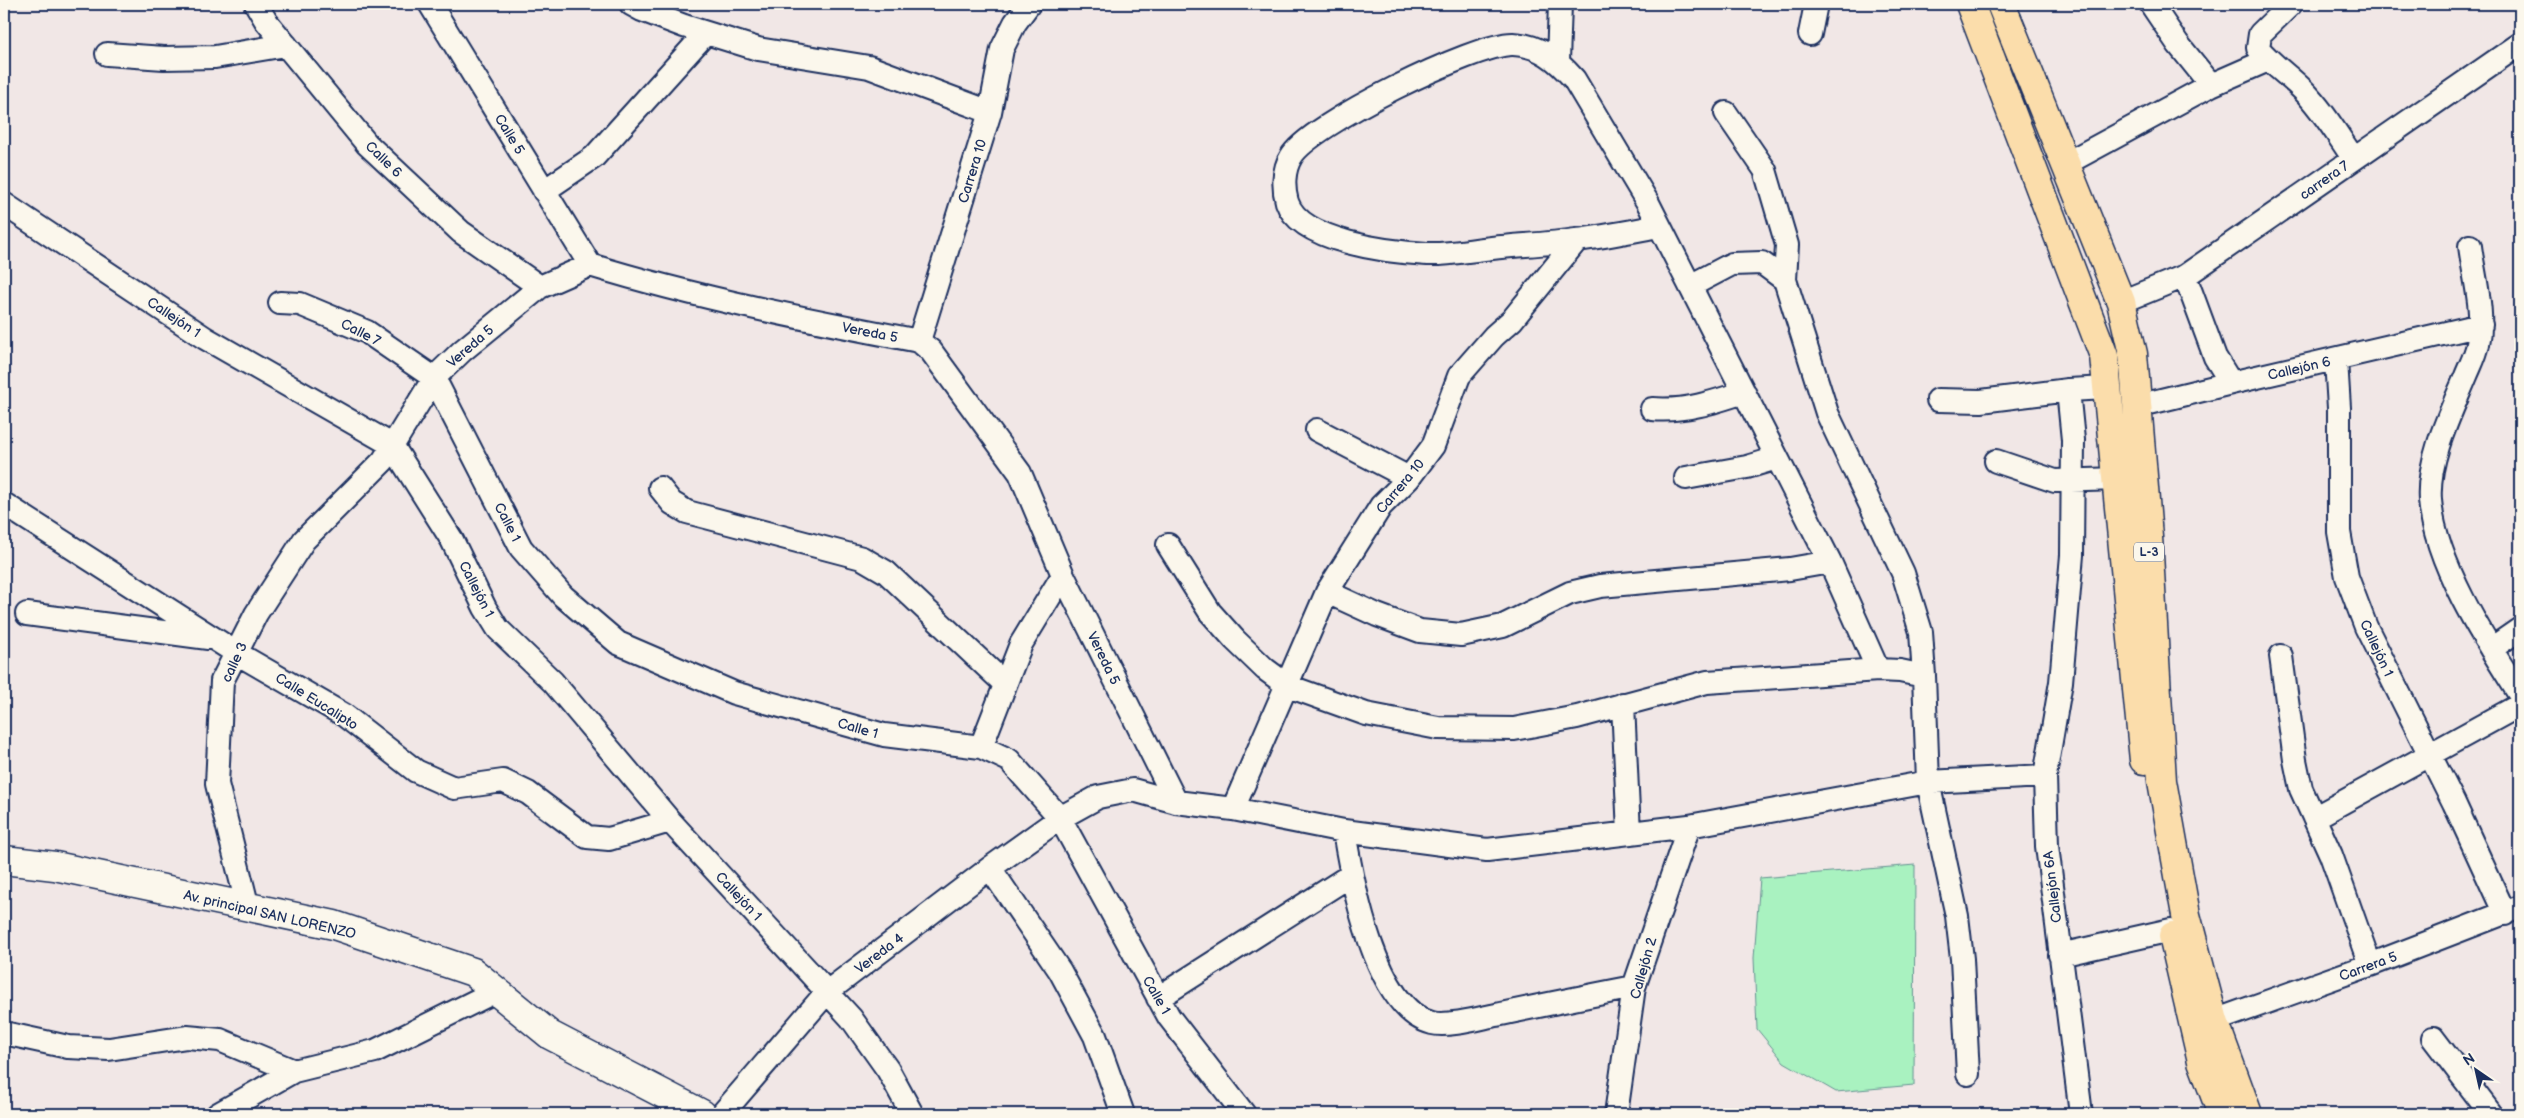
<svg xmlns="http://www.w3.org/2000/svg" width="2524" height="1118" viewBox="0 0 2524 1118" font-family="'Balsamiq Sans',sans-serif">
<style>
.green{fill:#a9f2c0;stroke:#62908f}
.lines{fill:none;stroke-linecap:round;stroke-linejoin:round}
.street-casing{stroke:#1b2f5e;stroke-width:26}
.secondary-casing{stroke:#1b2f5e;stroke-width:31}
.primary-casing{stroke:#1b2f5e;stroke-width:31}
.street{stroke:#fbf7ec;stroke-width:22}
.secondary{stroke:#fbf7ec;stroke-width:28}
.primary{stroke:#fbddab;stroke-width:28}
.labels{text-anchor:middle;stroke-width:4;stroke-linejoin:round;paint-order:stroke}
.shield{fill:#fbf7ec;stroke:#5e6b89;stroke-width:1}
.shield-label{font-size:12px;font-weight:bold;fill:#1b2f5e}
.street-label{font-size:14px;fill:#1b2f5e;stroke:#fbf7ec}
</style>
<rect width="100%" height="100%" fill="#f1e7e6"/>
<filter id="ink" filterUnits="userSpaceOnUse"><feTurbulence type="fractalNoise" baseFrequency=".02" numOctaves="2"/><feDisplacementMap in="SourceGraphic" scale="10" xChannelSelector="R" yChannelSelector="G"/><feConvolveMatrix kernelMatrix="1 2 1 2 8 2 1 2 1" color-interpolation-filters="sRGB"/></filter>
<g filter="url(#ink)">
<!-- green -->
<path class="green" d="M1915,865L1914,1085L1836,1092L1784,1062L1757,1029L1754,958L1760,878Z"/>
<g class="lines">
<!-- street casing -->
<g class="street-casing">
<path id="street" d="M256,4L266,21L367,144L461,232L540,287
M430,4L590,265
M631,4L642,10L684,26L758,49L869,67L990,112
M2151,4L2178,44L2211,85L2268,60
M2291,4L2260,34L2258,48C2271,64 2288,75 2303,90C2323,110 2338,136 2354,159
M1810,34L1816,4
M107,54L164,58L215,57L286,45
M1558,61L1560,4
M1726,113L1765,170L1787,245L1785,280
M2065,164L2211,85
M544,191L594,157L706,33
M4,204L205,338L392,445L452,540L485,608L498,629L553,682L670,821L851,1018L888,1070L912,1114
M1659,226C1632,231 1604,237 1576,240C1548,244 1520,245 1492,248C1471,250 1448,255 1427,254C1390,252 1300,242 1287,202C1283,188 1283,170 1291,157C1308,125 1476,43 1513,44C1540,45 1557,60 1574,79L1648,203L1830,562L1878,670
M2470,246C2474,278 2485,313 2478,344C2476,355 2470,366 2466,376C2451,412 2427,460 2430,500C2435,564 2486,642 2520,695
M2185,276L2215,357L2231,383L2481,325
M1690,286L1732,264L1762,263L1785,280L1827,413L1903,573L1921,632L1924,676
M2121,302L2185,276L2520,44
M280,303L300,304L367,332L434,378L521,548L563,596L618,643L734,693L884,735L981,747L1009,760L1060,818L1169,1017L1244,1114
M919,341L990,112L1002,49L1015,23L1029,4
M2336,360L2339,408V532L2347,577L2366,627L2454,803L2505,914
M2068,390L2108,388
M1938,400L1981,401L2068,390L2073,440L2072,555L2061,682L2045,776
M2137,406L2231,383
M1652,409C1684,412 1714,402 1744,392
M1317,430L1409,478
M1996,461L2055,481L2118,479
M1686,478L1747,467L1777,458
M660,488L672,503L687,512L862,558L886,572L1004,683
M4,504L238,654L344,715L416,771L454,788L503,781L528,793L587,837L609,839L670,821
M1168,545L1210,612L1235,640L1265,669L1288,686L1366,714L1438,728L1514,729L1577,717L1707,682L1878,670L1900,671L1924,676L1928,782L1957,916L1962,959L1968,1074
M1327,592L1377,615L1420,631L1461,635L1503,626L1570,593L1600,586L1790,569L1830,562
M27,614L208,638
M2491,649L2520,629
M2281,656L2295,760L2301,789L2331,855L2370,965
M1623,704L1629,833
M981,747L1021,644L1063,575
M1233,809L1327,592L1381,506L1409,478L1433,446L1459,376L1494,336L1512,320L1577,240
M2314,818L2520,705
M1344,831C1352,881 1375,1009 1432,1023C1448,1027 1480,1018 1496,1015C1542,1005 1588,996 1634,987
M990,868L1060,971L1095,1036L1123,1114
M248,908L217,784L222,681L256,614L304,540L383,461L434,378L462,351L540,287L590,265C698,298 808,320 919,341L931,351L1020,473L1063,575L1176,802
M2060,955L2171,930
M1158,998L1351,875
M2214,1021L2370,965L2520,907
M4,1033L68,1047L109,1049L187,1037L220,1040L294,1071L375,1051L496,991
M2433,1038L2491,1114
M218,1114L294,1071
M722,1114L827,992L990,868L1060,818L1098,797L1133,790L1176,802L1233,809L1344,831L1487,850L1689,826L1928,782L2045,776L2047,846L2081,1114
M1616,1114L1634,987L1689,826"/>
</g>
<!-- secondary casing -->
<g class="secondary-casing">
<path id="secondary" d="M4,860L55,866L334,925L473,972L550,1035L702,1114"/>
</g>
<!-- primary casing -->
<g class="primary-casing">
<path id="primary" d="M1970,4L2104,356L2144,760
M2001,4L2121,302L2133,354L2148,537L2162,781L2186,915L2214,1021L2248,1114
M2173,936L2202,1061L2222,1114"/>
</g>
<!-- street -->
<use href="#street" class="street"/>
<!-- secondary -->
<use href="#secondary" class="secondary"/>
<!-- primary -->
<use href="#primary" class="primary"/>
</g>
</g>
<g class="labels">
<!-- shield labels -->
<rect class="shield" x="2134" y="542.5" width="30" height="19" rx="4"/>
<g class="shield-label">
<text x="2149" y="556">L-3</text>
</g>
<!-- street labels -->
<g class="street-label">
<text transform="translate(510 134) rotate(59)" y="5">Calle 5</text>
<text transform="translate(384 159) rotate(44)" y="5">Calle 6</text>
<text transform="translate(972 171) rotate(-73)" y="5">Carrera 10</text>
<text transform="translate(2324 180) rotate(-35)" y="5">carrera 7</text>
<text transform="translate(174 317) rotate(34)" y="5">Callejón 1</text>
<text transform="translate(361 332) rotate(27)" y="5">Calle 7</text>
<text transform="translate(870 332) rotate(11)" y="5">Vereda 5</text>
<text transform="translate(470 346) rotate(-41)" y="5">Vereda 5</text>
<text transform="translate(2299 368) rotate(-13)" y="5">Callejón 6</text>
<text transform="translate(1400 486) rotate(-50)" y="5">Carrera 10</text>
<text transform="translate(508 522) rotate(63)" y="5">Calle 1</text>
<text transform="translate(477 589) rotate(63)" y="5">Callejón 1</text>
<text transform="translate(2377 648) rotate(65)" y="5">Callejón 1</text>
<text transform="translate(1104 658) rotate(64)" y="5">Vereda 5</text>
<text transform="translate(234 662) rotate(-65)" y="5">calle 3</text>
<text transform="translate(317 701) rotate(32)" y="5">Calle Eucalipto</text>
<text transform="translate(858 728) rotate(16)" y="5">Calle 1</text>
<text transform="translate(2052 887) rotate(-97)" y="5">Callejón 6A</text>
<text transform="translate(739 896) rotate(47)" y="5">Callejón 1</text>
<text transform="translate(270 914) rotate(13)" y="5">Av. principal SAN LORENZO</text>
<text transform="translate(879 953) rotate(-37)" y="5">Vereda 4</text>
<text transform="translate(2368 966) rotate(-20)" y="5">Carrera 5</text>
<text transform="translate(1643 968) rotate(-74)" y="5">Callejón 2</text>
<text transform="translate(1157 995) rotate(60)" y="5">Calle 1</text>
</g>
</g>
<!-- margin -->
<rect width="2524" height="1118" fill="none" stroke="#fbf7ec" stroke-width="20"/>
<rect x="10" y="10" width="2504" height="1098" fill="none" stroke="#1b2f5e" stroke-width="2" filter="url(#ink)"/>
<!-- north arrow -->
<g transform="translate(2476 1070) rotate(326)" stroke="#fbf7ec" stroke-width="4" paint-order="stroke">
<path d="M0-4L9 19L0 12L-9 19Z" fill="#1b2f5e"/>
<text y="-8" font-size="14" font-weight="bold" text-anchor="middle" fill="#1b2f5e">N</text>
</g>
</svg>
